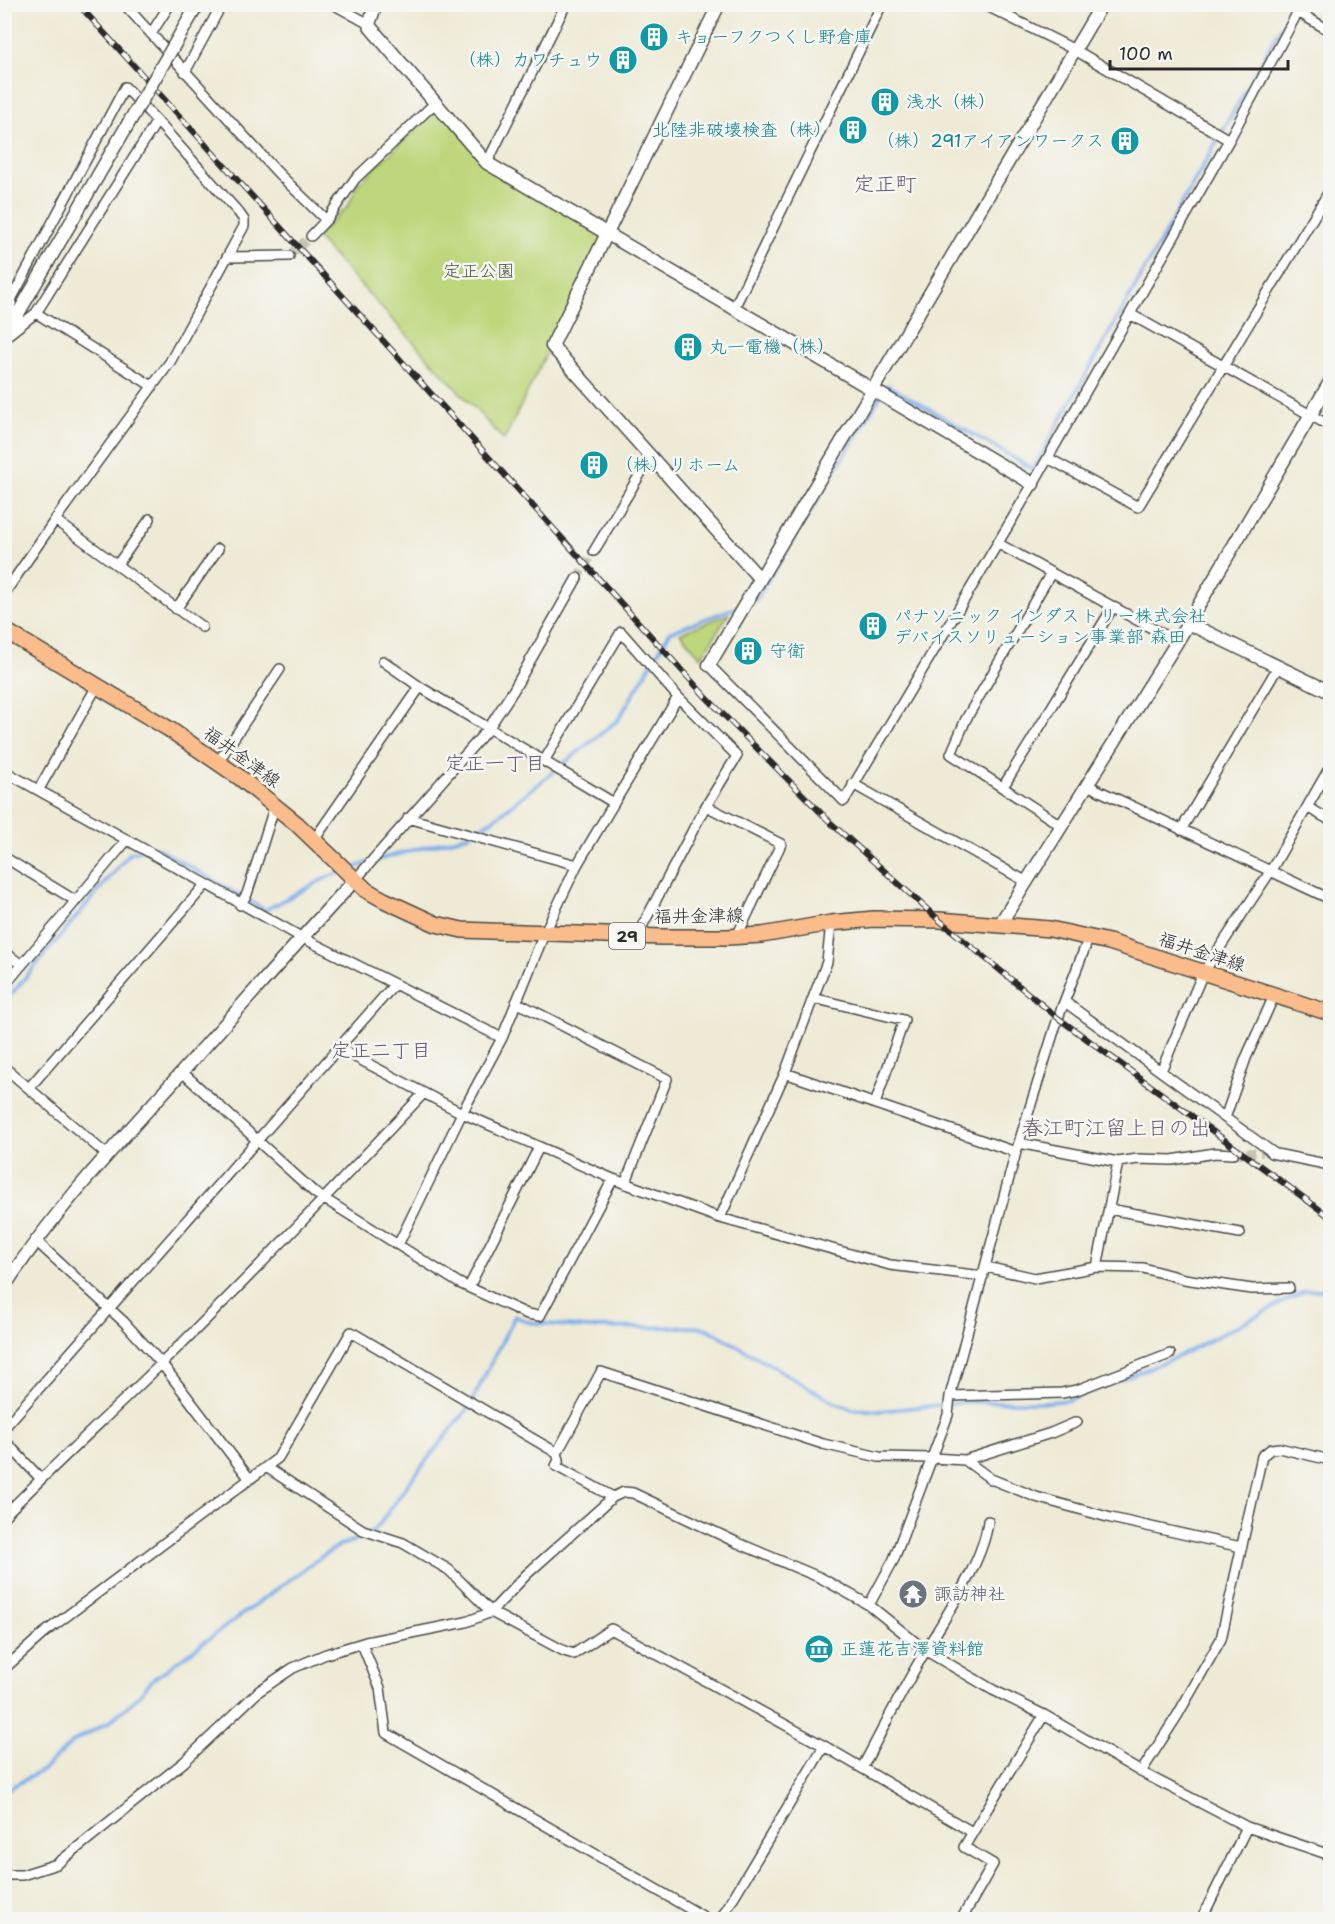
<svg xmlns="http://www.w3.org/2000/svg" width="1335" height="1924" viewBox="0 0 1335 1924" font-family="'Shantell Sans','Klee One',sans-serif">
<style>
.green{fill:#bed77c;stroke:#748154;stroke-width:1.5}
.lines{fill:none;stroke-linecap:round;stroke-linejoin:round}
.stream{stroke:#7fafea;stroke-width:4}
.minor-tunnel{stroke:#c7c4b3;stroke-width:9;stroke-dasharray:9 4.5;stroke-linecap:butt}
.minor-casing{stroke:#484844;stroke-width:12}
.tertiary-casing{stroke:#484844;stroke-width:15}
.primary-casing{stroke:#484844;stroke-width:18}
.minor{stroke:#fff;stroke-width:9}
.tertiary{stroke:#fff;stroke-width:12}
.primary{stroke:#f9bc8a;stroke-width:15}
.rail-casing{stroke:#2b2b2b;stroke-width:6}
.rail{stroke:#f6f6f2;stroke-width:4;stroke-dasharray:11;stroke-linecap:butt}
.tertiary-bridge-casing{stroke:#484844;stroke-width:15;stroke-linecap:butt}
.tertiary-bridge{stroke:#fff;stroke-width:12}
.labels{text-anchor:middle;stroke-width:5;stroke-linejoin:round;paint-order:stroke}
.shield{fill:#f6f6f2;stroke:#686867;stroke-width:1.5}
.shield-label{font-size:16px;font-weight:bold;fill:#2b2b2b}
.culture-label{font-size:18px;fill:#0d838f;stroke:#f6f6f2;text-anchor:start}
.park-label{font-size:18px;fill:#50563f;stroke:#f6f6f2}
.street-label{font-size:18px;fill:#2b2b2b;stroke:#f6f6f2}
.worship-label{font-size:18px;fill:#5b616d;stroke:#f6f6f2;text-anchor:start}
.neighbourhood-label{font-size:20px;fill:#65596e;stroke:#f6f6f2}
.quarter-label{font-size:21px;fill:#65596e;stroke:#f6f6f2}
</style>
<rect width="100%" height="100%" fill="#f6f6f2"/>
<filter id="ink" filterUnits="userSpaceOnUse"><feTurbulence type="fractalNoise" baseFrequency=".0167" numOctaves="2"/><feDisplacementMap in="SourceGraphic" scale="12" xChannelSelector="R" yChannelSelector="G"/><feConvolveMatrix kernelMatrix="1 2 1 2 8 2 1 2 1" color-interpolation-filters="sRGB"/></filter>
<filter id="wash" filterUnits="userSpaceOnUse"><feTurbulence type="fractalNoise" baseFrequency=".008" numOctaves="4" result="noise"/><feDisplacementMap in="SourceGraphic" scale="24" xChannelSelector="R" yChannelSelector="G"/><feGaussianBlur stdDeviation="1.35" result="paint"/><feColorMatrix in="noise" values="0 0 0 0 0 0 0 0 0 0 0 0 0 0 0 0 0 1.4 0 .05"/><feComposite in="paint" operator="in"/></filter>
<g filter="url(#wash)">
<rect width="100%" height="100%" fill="#eeead5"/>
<!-- green -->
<path class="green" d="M439,107L487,163L606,232L504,440L316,237L348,206L358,184Z
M729,614L701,657L680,633Z"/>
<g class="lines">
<!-- stream -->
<path class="stream" d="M750,603L756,600L887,385L1033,469L1294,4
M149,849L157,848L265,910L328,877L341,872
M377,860L466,836L497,817L618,720L670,632L740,606
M351,869L367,863
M4,1003L130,853L142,851
M4,1791L43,1770L74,1741L109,1722L135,1700L152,1680L321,1557L340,1545L368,1536L379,1525L408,1484L469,1407L515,1316L528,1322L587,1328L696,1327L708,1329L834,1402L852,1409L880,1411L969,1402H1049L1069,1400L1179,1356L1305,1291L1330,1289"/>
</g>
</g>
<g filter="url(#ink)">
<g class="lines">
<!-- minor-tunnel -->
<path class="minor-tunnel" d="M289,256L311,236
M577,578L594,551
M1233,1154L1263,1152"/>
<!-- minor casing -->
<g class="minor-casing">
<path id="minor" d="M124,4L277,172L326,220
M333,4L369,24
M983,4L1075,50L1229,140
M1298,12L1330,31
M151,34L170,4
M185,72L222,4
M125,87L157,121L36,313L5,337L12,298Z
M487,163L566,4
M311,236L328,218L355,179L435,103
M228,257L289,256
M734,308L882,4
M36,313L152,386
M1130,314L1330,426
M1048,458L1138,507L1330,190
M55,520L202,627
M997,543L1177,642
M594,551L651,456
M117,565L150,519
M1051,573L966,719L951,754L1062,826
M4,594L55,520L170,362L244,226V220L239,213L157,121
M176,609L218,549
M383,661L420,687L614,803L577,865L544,934L502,1038L462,1113L398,1245
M709,665L844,801L1033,484L1229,140L1302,4
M544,761L621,632L678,697L737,756L706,806L781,844L737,936
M218,762L280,669
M4,771L301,937L502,1038
M853,784L1027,882
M1087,785L1330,899
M1003,787L1113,607
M39,789L97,686
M614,803L678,697
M1307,807L1330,820
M408,818L577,865
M1181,830L1278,667
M314,840L420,687
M4,857L76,901
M355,880L488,729L513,691L577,578
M240,905L247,894L275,805
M637,936L704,809
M4,952L22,965
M4,986L127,840
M813,998L904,1020L875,1104
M516,1002L667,1079L625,1184
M1065,1002L1275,1154
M338,1048L462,1113L613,1179L720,1218L890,1265L983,1276
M4,1067L107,1155
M1161,1071L1203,973L1270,872L1330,767
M182,1072L315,1193L459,1283L527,1314L540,1316L613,1179
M785,1073L1016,1152
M29,1088L206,884
M1225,1118L1246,1058L1274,996
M1019,1143L1118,1162L1138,1159L1172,1160L1215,1153L1233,1154
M1271,1153L1330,1165
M1109,1209L1240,1233
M720,1218L785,1073L813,998L827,962L831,923
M36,1241L124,1322L162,1364L249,1478
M986,1267L1035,1278L1097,1267L1143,1268L1184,1279L1252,1289L1289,1288
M1097,1267L1118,1162
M469,1287L539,1147
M950,1396L1062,1393L1077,1390L1170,1354
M4,1428L394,985
M4,1440L41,1479
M965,1460L1051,1433L1077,1422
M266,1467L363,1530L403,1543L449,1570L491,1612L564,1651L574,1654L611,1629L824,1746L972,1832
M613,1497L556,1466L559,1460L557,1453L601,1372L823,1444L879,1457L932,1458L965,1460L991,1479L1036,1497L1111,1518L1241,1547
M4,1516C55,1464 109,1415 161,1364C251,1276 338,1184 424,1093
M869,1605L894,1559L948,1415L950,1396L1016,1152L1058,1018L1089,937
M362,1644L380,1688L386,1733L709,1920
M4,1669L44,1633L278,1458L351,1332L557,1453
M862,1768C883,1729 903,1688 926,1650C946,1615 984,1561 988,1521
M1141,1772L1177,1716L1221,1639L1262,1456L1271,1449L1279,1448L1330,1460
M4,1875H22L57,1864L184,1762L259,1691L293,1668L326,1654L366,1642L466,1622L491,1612L527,1574L613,1497L624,1492L633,1493L738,1543L821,1578L869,1605L925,1650L993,1690L1044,1715L1141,1772L1247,1827L1330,1855
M720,1920L824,1746
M961,1920L993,1864L964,1847L1044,1715
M1201,1920L1247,1827"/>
</g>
<!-- tertiary casing -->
<g class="tertiary-casing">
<path id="tertiary" d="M376,4L369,24L371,28L487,163L1033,484
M719,4L552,346L759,578
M4,338L107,160
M1188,623L1330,692
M709,665L1102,4
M1000,924L1177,642L1330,382
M4,1287C55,1209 119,1142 181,1073C239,1009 296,943 355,880"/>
</g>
<!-- primary casing -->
<g class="primary-casing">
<path id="primary" d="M4,630L169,729L239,777L297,824L366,890L384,900L436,924L462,930L662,937H727L762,935L831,923L874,919L939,920L1050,929L1109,942L1330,1013"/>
</g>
<!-- minor -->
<use href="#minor" class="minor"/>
<!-- tertiary -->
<use href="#tertiary" class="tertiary"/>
<!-- primary -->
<use href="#primary" class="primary"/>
<!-- rail casing -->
<g class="rail-casing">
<path id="rail" d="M78,4L706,697L832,824L939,920L1058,1018L1330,1217"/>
</g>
<!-- rail -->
<use href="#rail" class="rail"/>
<!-- tertiary-bridge casing -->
<g class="tertiary-bridge-casing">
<path id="tertiary-bridge" d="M107,160L198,4"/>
</g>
<!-- tertiary-bridge -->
<use href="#tertiary-bridge" class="tertiary-bridge"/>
</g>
</g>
<!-- icons -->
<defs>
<g id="building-disc" transform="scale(1.5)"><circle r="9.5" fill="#0f9aa8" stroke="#f6f6f2"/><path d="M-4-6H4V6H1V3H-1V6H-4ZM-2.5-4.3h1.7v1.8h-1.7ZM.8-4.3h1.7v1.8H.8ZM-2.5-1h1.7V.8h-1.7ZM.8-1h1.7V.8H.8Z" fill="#fff"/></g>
<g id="temple-disc" transform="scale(1.5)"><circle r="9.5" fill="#6b7280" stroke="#f6f6f2"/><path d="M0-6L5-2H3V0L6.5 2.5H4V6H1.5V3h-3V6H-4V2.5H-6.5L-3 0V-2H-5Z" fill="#fff"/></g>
<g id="museum-disc" transform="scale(1.5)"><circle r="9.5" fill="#0f9aa8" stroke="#f6f6f2"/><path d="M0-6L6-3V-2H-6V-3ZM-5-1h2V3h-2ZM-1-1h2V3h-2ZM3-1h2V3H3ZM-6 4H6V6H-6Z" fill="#fff"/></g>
</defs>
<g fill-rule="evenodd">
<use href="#building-disc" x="654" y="37"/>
<use href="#building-disc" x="623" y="60"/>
<use href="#building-disc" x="885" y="102"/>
<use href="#building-disc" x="853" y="130"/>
<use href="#building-disc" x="1125" y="141"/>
<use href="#building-disc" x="688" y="347"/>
<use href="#building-disc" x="594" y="465"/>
<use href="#building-disc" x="873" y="626"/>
<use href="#building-disc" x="748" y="651"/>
<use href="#temple-disc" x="913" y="1594"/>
<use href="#museum-disc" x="819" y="1649"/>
</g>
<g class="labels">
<!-- shield labels -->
<rect class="shield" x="609" y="923" width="36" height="26" rx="4.5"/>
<g class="shield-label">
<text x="627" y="942">29</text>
</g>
<!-- culture labels -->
<g class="culture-label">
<text x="675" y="43">キョーフクつくし野倉庫</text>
<text x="602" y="66" text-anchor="end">（株）カワチュウ</text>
<text x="906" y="108">浅水（株）</text>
<text x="832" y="136" text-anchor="end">北陸非破壊検査（株）</text>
<text x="1104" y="147" text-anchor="end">（株）291アイアンワークス</text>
<text x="709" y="353">丸一電機（株）</text>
<text x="615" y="471">（株）リホーム</text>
<text x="894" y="622">パナソニック インダストリー株式会社<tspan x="894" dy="21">デバイスソリューション事業部 森田</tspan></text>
<text x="769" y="657">守衛</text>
<text x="840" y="1655">正蓮花吉澤資料館</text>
</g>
<!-- park labels -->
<g class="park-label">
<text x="479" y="277">定正公園</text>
</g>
<!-- street labels -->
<g class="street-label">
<text transform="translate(242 757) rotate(36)" y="6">福井金津線</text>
<text transform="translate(699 916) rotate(-1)" y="6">福井金津線</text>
<text transform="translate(1202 952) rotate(18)" y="6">福井金津線</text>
</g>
<!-- worship labels -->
<g class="worship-label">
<text x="934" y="1600">諏訪神社</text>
</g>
<!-- neighbourhood labels -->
<g class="neighbourhood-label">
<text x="495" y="770">定正一丁目</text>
<text x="381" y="1057">定正二丁目</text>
</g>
<!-- quarter labels -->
<g class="quarter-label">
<text x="885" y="191">定正町</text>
<text x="1116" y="1135">春江町江留上日の出</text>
</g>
</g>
<!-- margin -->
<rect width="1335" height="1924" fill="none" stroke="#f6f6f2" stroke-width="24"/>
<!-- scale -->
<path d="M1110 60v9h178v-9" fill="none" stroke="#2b2b2b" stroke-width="3"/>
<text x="1119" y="60" font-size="18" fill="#2b2b2b" stroke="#f6f6f2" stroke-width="4.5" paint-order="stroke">100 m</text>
</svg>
